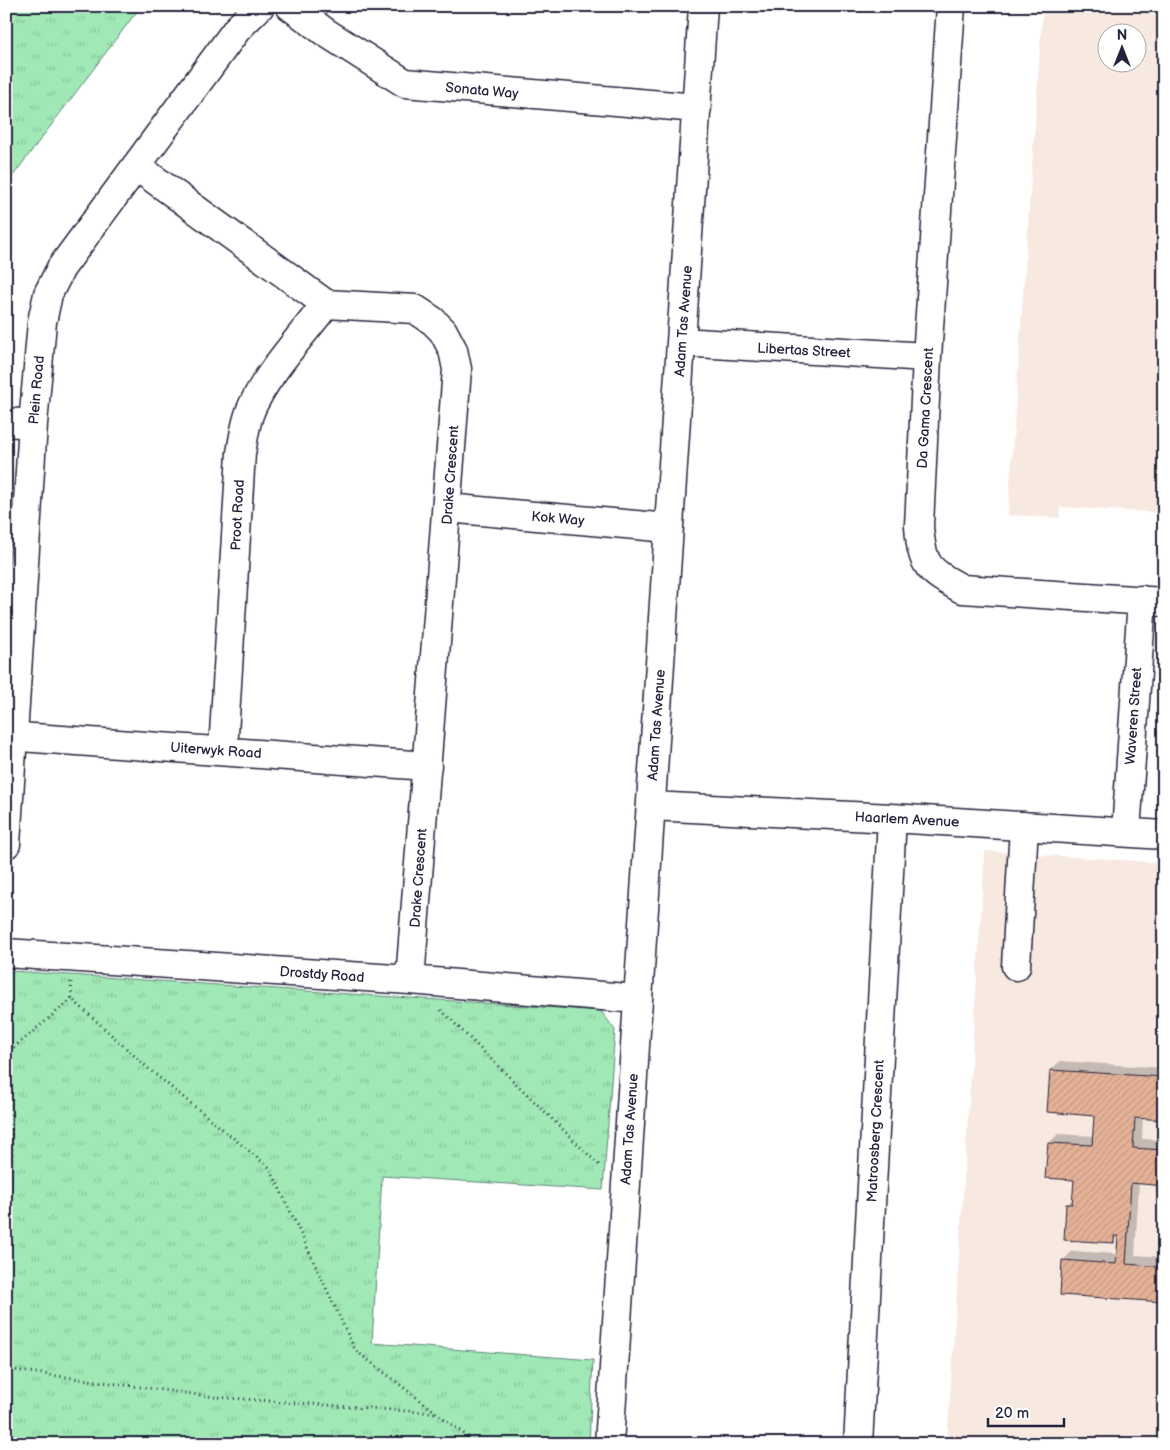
<svg xmlns="http://www.w3.org/2000/svg" width="1170" height="1450" viewBox="0 0 1170 1450" font-family="'Balsamiq Sans',sans-serif">
<style>
.built{fill:#f7e8e0;fill-rule:evenodd}
.grass{fill:url(#grass-tufts);stroke:#618578}
.shadow{fill:#0003}
.building{fill:url(#building-hatch);stroke:#22223b}
.lines{fill:none;stroke-linecap:round;stroke-linejoin:round}
.minor-casing{stroke:#22223b;stroke-width:31}
.path{stroke:#22223b;stroke-width:3;stroke-dasharray:1 4;stroke-linecap:butt}
.minor{stroke:#fff;stroke-width:28}
.labels{text-anchor:middle;stroke-width:4.5;stroke-linejoin:round;paint-order:stroke}
.street-label{font-size:14px;fill:#22223b;stroke:#fff}
</style>
<defs>
<pattern id="grass-tufts" width="24" height="20" patternUnits="userSpaceOnUse" patternTransform="scale(1.25)"><rect width="24" height="20" fill="#a0e8b6"/><path d="M3 7l-1-3M5 7V3M7 7l1-3M15 17l-1-3M17 17v-4M19 17l1-3" fill="none" stroke="#8ac79d"/></pattern>
<pattern id="building-hatch" width="6" height="6" patternUnits="userSpaceOnUse" patternTransform="scale(1.25)"><rect width="6" height="6" fill="#e5b297"/><path d="M-1 1l2-2M0 6l6-6M5 7l2-2" fill="none" stroke="#c49983"/></pattern>
</defs>
<rect width="100%" height="100%" fill="#fff"/>
<filter id="ink" filterUnits="userSpaceOnUse"><feTurbulence type="fractalNoise" baseFrequency=".02" numOctaves="2"/><feDisplacementMap in="SourceGraphic" scale="10" xChannelSelector="R" yChannelSelector="G"/><feConvolveMatrix kernelMatrix="1 2 1 2 8 2 1 2 1" color-interpolation-filters="sRGB"/></filter>
<g filter="url(#ink)">
<!-- built -->
<path class="built" d="M1043,6L1164,7V513L1060,507L1059,518L1008,515ZM1108,32H1138V62H1108Z
M985,851L1164,863V1444H947Z"/>
<!-- grass -->
<path class="grass" d="M14,6H141L6,185V17Z
M12,971L601,1011L615,1030L603,1190L382,1176L372,1343L593,1360L589,1444H6V972Z"/>
<!-- shadow -->
<path class="shadow" d="M1060,1061L1164,1068V1119L1143,1117L1142,1139L1164,1140V1184L1139,1183L1135,1255L1164,1257V1301L1063,1261L1072,1251L1118,1254L1119,1236L1113,1242L1068,1204L1074,1198L1075,1178L1049,1143L1058,1134L1094,1136L1095,1114L1051,1070Z"/>
<!-- building -->
<path class="building" d="M1050,1070L1164,1077V1120L1135,1118L1133,1148L1164,1150V1186L1131,1183L1126,1264L1164,1267V1302L1060,1295L1062,1260L1116,1264L1118,1236H1114V1243L1064,1240L1066,1204H1072L1074,1180L1045,1178L1048,1143L1092,1145L1094,1116L1047,1112Z"/>
<g class="lines">
<!-- minor casing -->
<g class="minor-casing">
<path id="minor" d="M290,6L325,32L405,83L697,108
M951,6L927,357L919,526C922,567 928,570 962,589L1164,602
M136,166L326,304L415,309L433,321L443,331L453,350L457,369L410,980
M681,342L927,357
M6,422L33,424
M447,508L669,528
M6,736L427,766
M223,751L241,453C244,436 246,417 255,401C271,369 303,334 326,304
M651,806L892,818L1164,835
M1126,832L1142,600
M6,844L33,424L42,322L48,294L61,268L237,29L260,6
M6,953L410,980L638,999
M1016,966L1024,826
M609,1444L703,6
M858,1444L892,818"/>
</g>
<!-- path -->
<path class="path" d="M71,982L72,999L150,1070L270,1168L355,1350L477,1444
M441,1010L601,1167
M6,1054C11,1112 16,1170 6,1229
M6,1054L72,999
M6,1369L215,1397L436,1413"/>
<!-- minor -->
<use href="#minor" class="minor"/>
</g>
</g>
<g class="labels">
<!-- street labels -->
<g class="street-label">
<text transform="translate(482 90) rotate(5)" y="5">Sonata Way</text>
<text transform="translate(683 321) rotate(-86)" y="5">Adam Tas Avenue</text>
<text transform="translate(804 350) rotate(3)" y="5">Libertas Street</text>
<text transform="translate(36 390) rotate(-85)" y="5">Plein Road</text>
<text transform="translate(925 408) rotate(-87)" y="5">Da Gama Crescent</text>
<text transform="translate(450 475) rotate(-86)" y="5">Drake Crescent</text>
<text transform="translate(237 515) rotate(-87)" y="5">Proot Road</text>
<text transform="translate(558 518) rotate(5)" y="5">Kok Way</text>
<text transform="translate(1133 716) rotate(-86)" y="5">Waveren Street</text>
<text transform="translate(656 725) rotate(-86)" y="5">Adam Tas Avenue</text>
<text transform="translate(216 750) rotate(4)" y="5">Uiterwyk Road</text>
<text transform="translate(907 819) rotate(3)" y="5">Haarlem Avenue</text>
<text transform="translate(418 878) rotate(-86)" y="5">Drake Crescent</text>
<text transform="translate(322 974) rotate(4)" y="5">Drostdy Road</text>
<text transform="translate(629 1129) rotate(-86)" y="5">Adam Tas Avenue</text>
<text transform="translate(875 1131) rotate(-87)" y="5">Matroosberg Crescent</text>
</g>
</g>
<!-- margin -->
<rect width="1170" height="1450" fill="none" stroke="#fff" stroke-width="25"/>
<rect x="12" y="12" width="1145" height="1425" fill="none" stroke="#22223b" stroke-width="2" filter="url(#ink)"/>
<!-- north arrow -->
<g transform="translate(1122 48)"><circle r="24" fill="#ffffff" stroke="#a7a7b1"/>
<path d="M0-4L9 19L0 12L-9 19Z" fill="#22223b"/>
<text y="-8" font-size="14" font-weight="bold" text-anchor="middle" fill="#22223b">N</text>
</g>
<!-- scale -->
<path d="M988 1418v8h76v-8" fill="none" stroke="#22223b" stroke-width="2.5"/>
<text x="995" y="1418" font-size="15" fill="#22223b" stroke="#ffffff" stroke-width="4" paint-order="stroke">20 m</text>
</svg>
